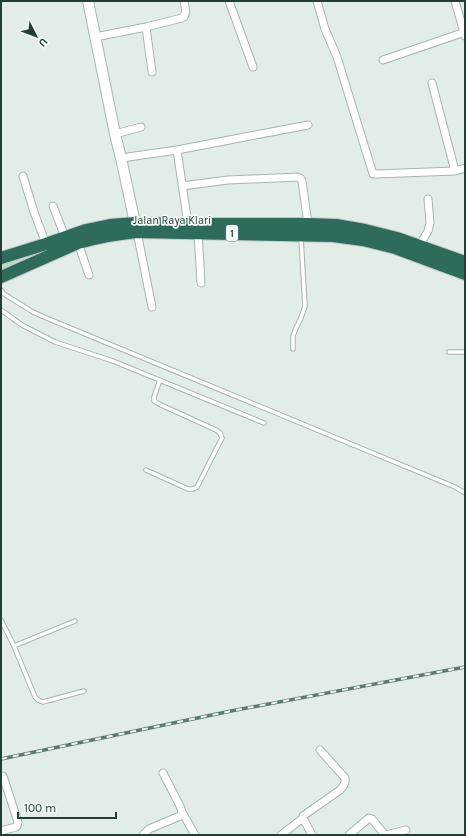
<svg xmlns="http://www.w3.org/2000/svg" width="466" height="836" viewBox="0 0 466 836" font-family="Karla,sans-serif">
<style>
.green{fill:#bcdec4}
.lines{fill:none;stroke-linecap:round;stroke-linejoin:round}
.lane-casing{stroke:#a5b5af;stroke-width:5.5}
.street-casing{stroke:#a5b5af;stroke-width:9}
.secondary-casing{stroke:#a1b9b0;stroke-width:12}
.highway-casing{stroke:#c1c9c7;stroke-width:14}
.lane{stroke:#fff;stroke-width:3.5}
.street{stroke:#fff;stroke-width:7}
.secondary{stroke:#fff;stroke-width:10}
.highway{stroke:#2e6b5d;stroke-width:12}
.rail-casing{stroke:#5d7a71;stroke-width:3.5}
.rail{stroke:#f3f9f6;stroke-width:2;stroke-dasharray:6;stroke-linecap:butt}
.labels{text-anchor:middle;stroke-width:3.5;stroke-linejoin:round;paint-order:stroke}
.shield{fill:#f3f9f6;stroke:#617670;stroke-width:1}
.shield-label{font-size:10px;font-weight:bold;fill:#223e36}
.street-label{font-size:11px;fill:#223e36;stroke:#f3f9f6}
</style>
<rect width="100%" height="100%" fill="#e3ede8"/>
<!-- green -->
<path class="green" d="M28,258L1,273V263Z"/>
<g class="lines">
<!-- lane casing -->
<g class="lane-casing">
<path id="lane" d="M1,290L4,294L33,312L44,317L455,487L465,493
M1,310L22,325L55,342L113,361L264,423
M293,349V336L296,328L301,318L305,306L301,238
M449,352H465
M146,470L188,489H193L197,487L222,438L220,433L216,430L159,404L154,401V397L160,380
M1,620L14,646L35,697L38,700L43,702L84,691
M14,646L75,621"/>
</g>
<!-- street casing -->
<g class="street-casing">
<path id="street" d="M229,1L253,67
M317,1L325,29L337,57L373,174H376L455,171L465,168
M455,1L465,36
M146,27L152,72
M95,37L146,27L182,18C188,15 185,7 184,1
M383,60L465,32
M432,83L455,171
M115,134L141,127
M177,150L188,224
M121,158L177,150L308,125
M23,176L34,212L46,244
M182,186L228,180L298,177L301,179L302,181L308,224
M53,206L65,237
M137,232L152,307
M198,233L201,283
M78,243L89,275
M419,246L428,231L430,223L428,199
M163,773L180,806L182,812L195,835
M1,831L16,827L17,826L18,822L3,776
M143,835L149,829L180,816L182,812
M281,835L303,818
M312,835L303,818V816L340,790C344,786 346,783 345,778L320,750
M349,835L369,818L372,819L384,834L386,835L406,830"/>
</g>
<!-- secondary casing -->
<g class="secondary-casing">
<path id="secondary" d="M88,1L115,134L121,158L135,223"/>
</g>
<!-- highway casing -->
<g class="highway-casing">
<path id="highway" d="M1,258L46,244L86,230L110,225L135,223L188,224H308L336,225L365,230L397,238L465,262
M1,277L78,243C98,237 117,234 137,232L333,236L363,240L395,248L465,274"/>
</g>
<!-- lane -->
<use href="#lane" class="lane"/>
<!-- street -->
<use href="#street" class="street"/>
<!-- secondary -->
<use href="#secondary" class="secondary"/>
<!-- highway -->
<use href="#highway" class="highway"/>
<!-- rail casing -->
<g class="rail-casing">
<path id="rail" d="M1,759L231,711L465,667"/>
</g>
<!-- rail -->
<use href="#rail" class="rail"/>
</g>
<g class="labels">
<!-- shield labels -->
<rect class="shield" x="226" y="225" width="12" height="16" rx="3"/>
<g class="shield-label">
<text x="232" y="237">1</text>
</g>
<!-- street labels -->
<g class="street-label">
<text x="172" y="224">Jalan Raya Klari</text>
</g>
</g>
<!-- border -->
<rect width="466" height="836" fill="none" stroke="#223e36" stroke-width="4"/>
<!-- north arrow -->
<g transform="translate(36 36) rotate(132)" stroke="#f3f9f6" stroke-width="3" paint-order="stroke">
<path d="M0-3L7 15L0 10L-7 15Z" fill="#223e36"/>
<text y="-6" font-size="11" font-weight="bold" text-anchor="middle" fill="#223e36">U</text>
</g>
<!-- scale -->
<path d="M18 812v6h98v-6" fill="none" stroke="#223e36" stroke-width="2"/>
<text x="24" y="812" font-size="12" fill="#223e36" stroke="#f3f9f6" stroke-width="3" paint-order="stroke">100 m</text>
</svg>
